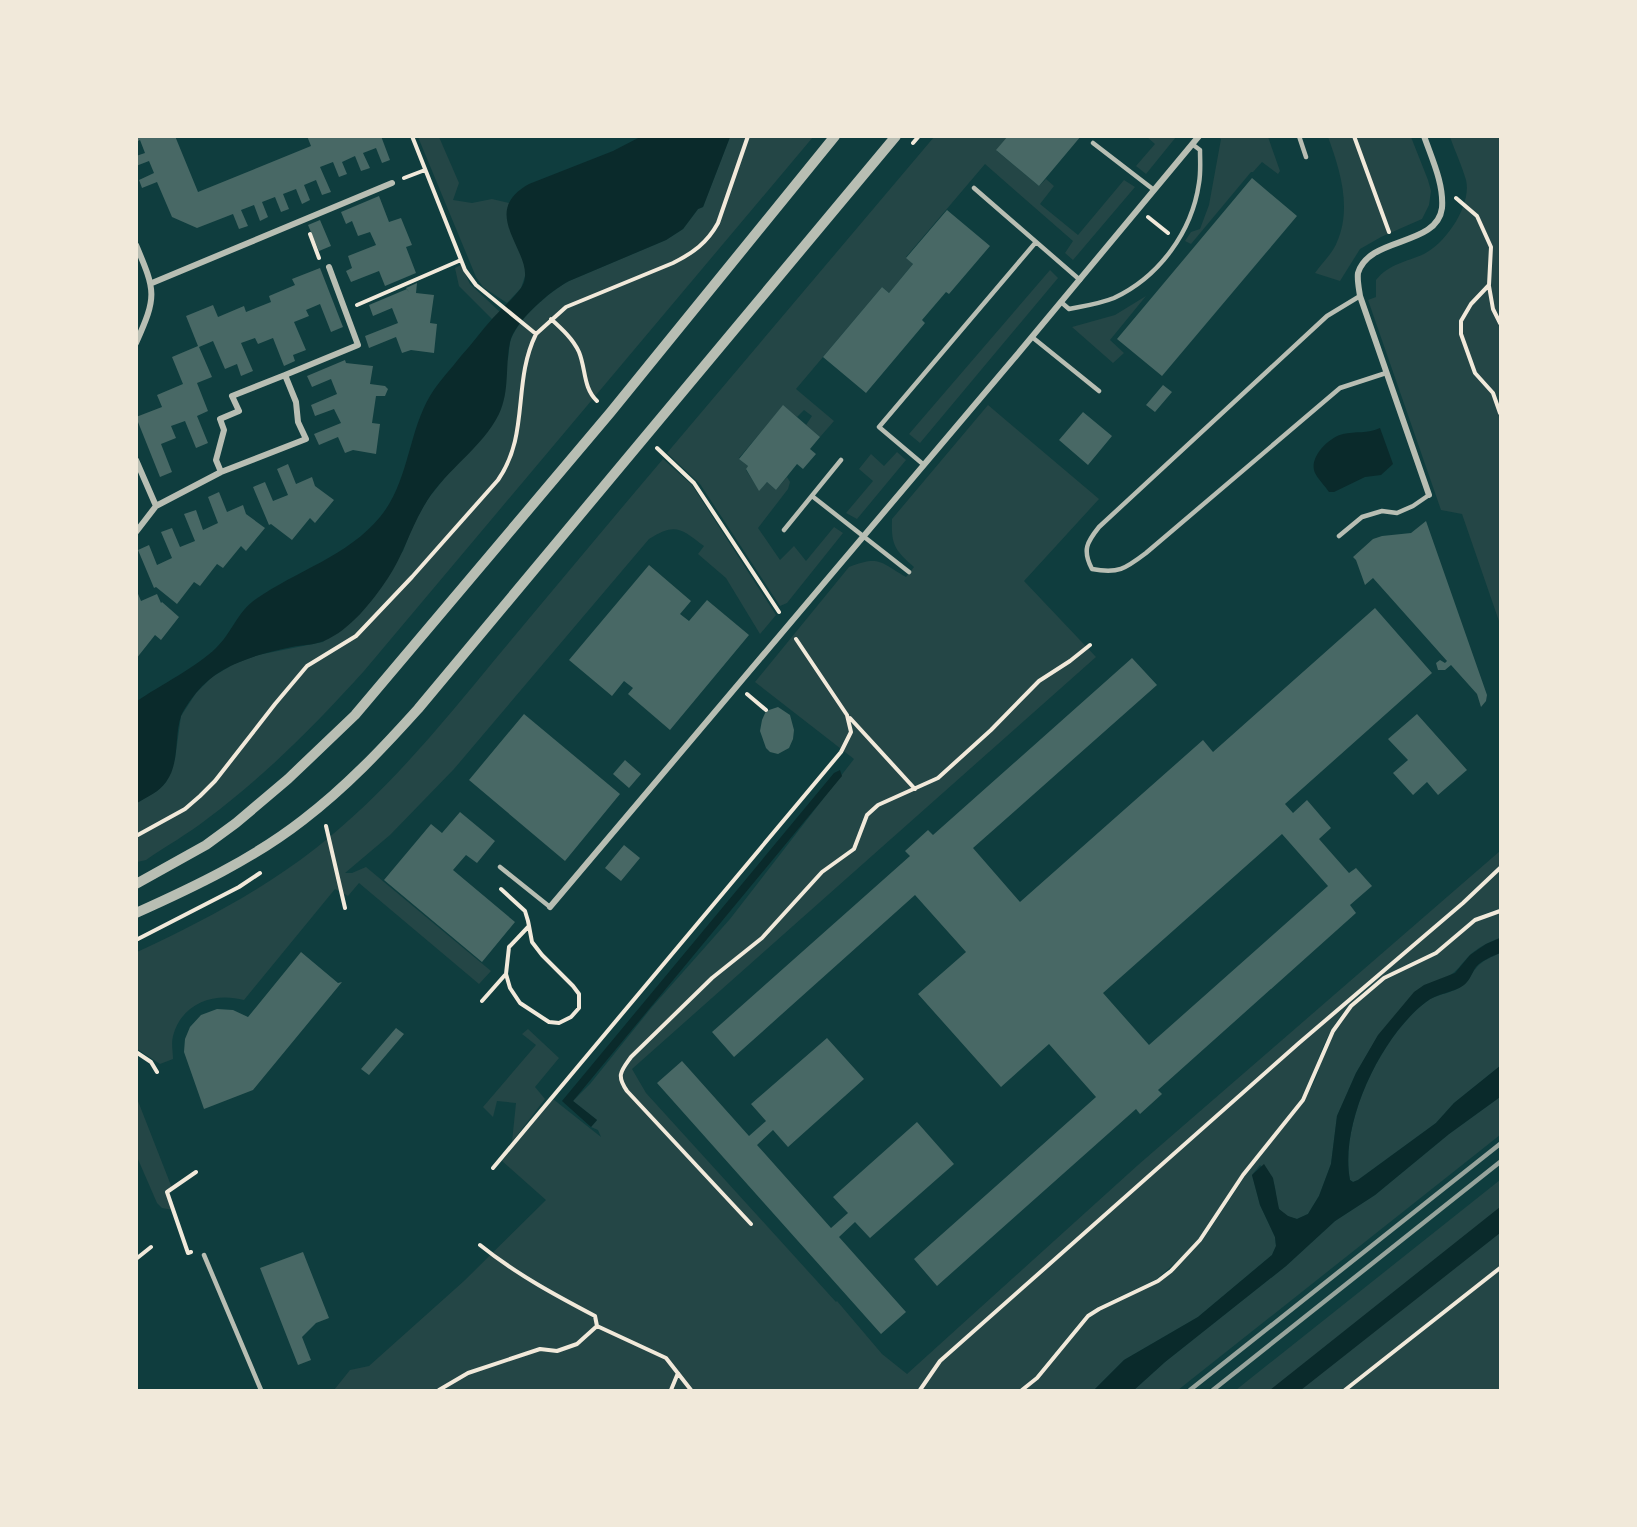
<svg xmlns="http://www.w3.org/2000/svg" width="1637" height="1527" viewBox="0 0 1637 1527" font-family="'Noto Serif',serif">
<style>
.green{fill:#244646}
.water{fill:#0a2a2b}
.building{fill:#486865;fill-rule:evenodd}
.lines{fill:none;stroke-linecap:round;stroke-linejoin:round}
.path{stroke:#f1e9da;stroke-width:4}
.service{stroke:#b8beb3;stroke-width:4.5}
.minor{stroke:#b8beb3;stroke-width:6}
.tertiary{stroke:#b8beb3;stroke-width:10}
.rail{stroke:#97a49c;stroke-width:4.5}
</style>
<rect width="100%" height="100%" fill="#0f3d3e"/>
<!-- green -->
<path class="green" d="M418,137H439L459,183L453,200L472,203L492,199L509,203C505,238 522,245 526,273L521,288L507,303L483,287L476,277Z
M730,137H813L364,671C316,724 265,776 207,819C188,834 166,846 146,860L137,862V803L157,791L166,782L175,759L181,716L196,693L212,677L234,664L258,655L323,642L403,551L413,525L427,500L443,480L508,359C509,353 509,345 511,339C519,318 549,292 569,281L666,240L683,229L698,209L703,207Z
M934,137H1008L997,151L1039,186L1046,179L1054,186L1040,204L1078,235L1124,180L1135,187L1073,260L1065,253L1073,241L985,164L906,257L913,264L889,293L882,287L796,389L834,421L820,437L806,425L812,416L804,410L797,417L783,406L739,458L748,466L746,470L759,490L767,482L776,490L787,477L790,482L788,489L758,528L780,560L794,546L806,561L834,527L843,533L787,603L780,606L700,484L667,453Z
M1147,137H1176L1146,174L1136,166L1155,144Z
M1218,137H1268L1280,171L1278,174L1262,162L1253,172H1251L1191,244L1185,241L1191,232L1200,229L1209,205L1221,139Z
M1328,137H1411L1428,180L1431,191L1429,205L1422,219L1381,237L1360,249L1340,281L1315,273C1322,263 1333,253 1337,242C1352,208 1340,170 1328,137Z
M1450,137H1500V624L1462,514L1441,510L1368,300L1376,297V280C1389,264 1406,262 1424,254C1446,243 1472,205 1466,180C1462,166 1455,151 1450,137Z
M461,265L470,284L500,312L492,319L459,286L455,268Z
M1050,270L1058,278L920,443L909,434Z
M1146,296L1110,340L1124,353L1113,363L1072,327L1115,315Z
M988,405L1099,499L1024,581L1096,657L632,1069L646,1093L836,1302L837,1301L882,1354L907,1374L1138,1165L1500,851V909C1465,917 1462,935 1435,951C1425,957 1413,961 1402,967C1373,982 1347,1002 1331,1031C1318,1053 1314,1077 1301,1099L1242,1174L1199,1238L1183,1256L1157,1279L1098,1307L1086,1315L1035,1377L1020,1390H334L350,1370L369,1366L464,1281L546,1200L502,1161L553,1099L601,1137L598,1130L591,1127L597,1120L573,1101L590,1084L652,1007L730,919L854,759L755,682L849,567C880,555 880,562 906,577L914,567C895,550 891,545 892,519Z
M897,452L906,460L857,519L846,513L873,481L859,469L871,454L884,466Z
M663,459L692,485L776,615L760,634L726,578L698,554L704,546C681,529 676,522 649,539L454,769L390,835L345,873H352L366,867L491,971L479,984L359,883L348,896L335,889L244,1000C215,992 182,1002 173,1036C171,1043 173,1052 173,1059L160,1064L137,1049V952C199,923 261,891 316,848C386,793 441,725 497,657C552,591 607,525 663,459Z
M1500,913V938C1489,942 1477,948 1469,956C1461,964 1457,972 1447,977L1378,1036L1356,1073L1337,1116L1331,1164L1319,1196L1308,1214L1297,1219C1270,1213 1280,1200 1273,1181C1271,1175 1265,1170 1260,1165L1252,1175L1260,1205L1275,1237L1276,1246L1272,1255L1198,1317L1124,1360L1094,1390H1025L1038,1379L1089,1318L1099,1310L1159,1282L1172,1272L1202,1241L1245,1176L1304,1101L1316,1078L1325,1050L1336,1030L1352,1007L1385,980L1437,954L1476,921Z
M1500,953V1066L1454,1103L1436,1123L1358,1180L1353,1182L1350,1180C1339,1124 1381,1036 1426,1002C1436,994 1449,994 1459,988C1468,983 1471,973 1477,967C1483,960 1492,957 1500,953Z
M528,1029L559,1058L535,1087L545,1099L512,1142L516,1103L497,1101L493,1117L483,1107L536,1045L522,1034Z
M136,1096L172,1188L165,1190L173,1210L162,1208L157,1203L137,1157Z
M1500,1097V1135L1178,1390H1134L1165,1362L1286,1266L1335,1221L1375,1195L1449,1134Z
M1500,1180V1390H1236Z"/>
<!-- water -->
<path class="water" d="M640,137H730L703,207L698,209L683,229L666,240L569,281C550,291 515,321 510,342C505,366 510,391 499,414C482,448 447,469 427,501C411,526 404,554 388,578C372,602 350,630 324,641C314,645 302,645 292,647C258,654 219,664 196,693C191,699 184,709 181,716C174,737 180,763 166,782C159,792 147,797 137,803V701C159,686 198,666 216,648C232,633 237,612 256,599C296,571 348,556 380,517C409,482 408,433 430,396C439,381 451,369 461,356C472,344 482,330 493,318C502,308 513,299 521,288C542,257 473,215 529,184L613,151Z
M1380,428L1393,464L1381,475L1365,477L1334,492H1329C1325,486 1318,479 1315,473C1308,458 1329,437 1343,434C1355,431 1368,434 1380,428Z
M840,770L842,776L573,1101L597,1120L591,1127L562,1101L834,773Z
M1500,938V953C1491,957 1479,961 1474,970C1471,976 1469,981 1464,985C1453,993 1437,993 1426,1002C1381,1036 1339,1124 1350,1180L1353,1182L1358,1180L1436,1123L1454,1103L1500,1066V1097L1449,1134L1375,1195L1335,1221L1286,1266L1165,1362L1134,1390H1094L1124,1360L1198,1317L1272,1255L1276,1246L1275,1237L1260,1205L1252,1175L1264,1164L1273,1178L1279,1209L1288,1216L1297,1219L1308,1214L1319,1196L1331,1164L1337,1116L1356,1073L1378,1035L1414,992L1424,985L1455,973L1470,955L1486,944Z
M1500,1207V1233L1301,1390H1270Z"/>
<!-- building -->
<path class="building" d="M136,136H175L198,192L311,146L307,136H381L390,160L382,163L376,148L363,153L370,168L361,171L355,156L342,162L347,174L339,177L333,162L320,167L331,192L322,195L316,180L304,185L310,200L302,204L296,189L283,194L289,209L281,212L275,197L262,202L268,217L260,221L254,205L241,210L248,226L239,229L233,214L197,228L172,217L157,182L142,188L139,180L154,173L149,161L136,166V156L145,153L140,140L136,142Z
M1008,136H1081L1039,186L996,150Z
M1252,178L1297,216L1162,376L1117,339Z
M379,196L389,222L401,218L412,245L406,247L416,273L385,286L379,271L351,282L346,271L352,268L348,256L376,245L370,232L358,236L352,221L346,224L341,212Z
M947,210L990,246L949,294L946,292L922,320L925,323L866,393L823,357L882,287L889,293L913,264L906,258Z
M320,220L331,246L319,251L308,225Z
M320,268L343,327L331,332L320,304L306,310L309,316L294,322L306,350L293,355L295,361L284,366L273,338L258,344L255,338L241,343L253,371L241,376L237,364L225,369L213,341L199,347L212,377L197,383L208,411L197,416L208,443L196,448L185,421L171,426L176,438L161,444L172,472L160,477L136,417L162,407L157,395L183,384L172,357L198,346L186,316L213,305L218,317L244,306L246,312L271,302L269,296L295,285L292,279Z
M417,283L416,293L434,295L430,323L437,324L434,353L411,350L402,353L396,337L369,348L365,336L398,323L392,308L373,316L369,305L407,289L409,292L406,288Z
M345,360L346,363L373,366L370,384L385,386L388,389L385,396H376L372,423L380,424L376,454L353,450L345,453L338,437L319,445L314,434L341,423L334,409L315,416L311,405L337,394L331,379L312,387L307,376Z
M1163,385L1172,392L1155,412L1146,405Z
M783,405L820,437L810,449L816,454L803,469L797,464L776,490L767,482L759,491L746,469L748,466L739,459Z
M1083,412L1112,436L1088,465L1059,440Z
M288,464L296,484L312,477L315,486L334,500L315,523L310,518L292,540L271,524L269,525L253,487L265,482L273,501L288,495L277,469Z
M219,492L227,512L243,505L246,514L265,528L246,551L241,546L223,568L217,564L200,586L194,582L177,604L156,587L154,588L138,550L149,545L157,565L172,558L161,532L172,528L180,547L195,541L184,514L196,510L203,530L218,523L208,497Z
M1426,521L1487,695L1486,701L1481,707L1477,694L1451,665L1445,670H1438L1436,663L1440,660L1445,663L1447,661L1373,578L1365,585L1356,560L1353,557L1373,539L1382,536L1411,533Z
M649,565L691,601L680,614L689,621L707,600L749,635L670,730L628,694L633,688L624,681L612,696L569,660Z
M136,589L141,601L157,594L161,603L162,602L179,617L161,640L155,635L136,659Z
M1375,608L1432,673L1285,804L1293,813L1307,800L1331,828L1319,839L1349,873L1356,868L1372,886L1350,905L1356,913L1158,1090L1162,1094L1140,1114L1136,1109L937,1286L914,1259L1096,1097L1049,1044L1001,1087L918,994L966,952L915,895L734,1057L712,1032L910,856L905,851L928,830L933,835L1132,658L1157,685L973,848L1020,902L1203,740L1213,752ZM1282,834L1328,886L1149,1045L1103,993Z
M778,707L790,715L794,730L793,739L789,748L778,754L770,752L766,748L760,731L762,720L766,711Z
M524,714L620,794L565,861L469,780Z
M1417,714L1467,770L1438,795L1427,782L1413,795L1393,773L1408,760L1388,739Z
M625,760L641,774L629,788L613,774Z
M460,812L495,841L477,863L466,855L453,870L515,922L482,962L384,880L431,824L442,833Z
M624,845L640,858L621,881L605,868Z
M301,952L338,983L342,982L253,1090L204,1109L184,1052L185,1039L190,1027L201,1015L217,1009L233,1010L248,1017Z
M396,1028L404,1034L369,1075L361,1069Z
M827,1038L864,1079L788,1147L773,1130L757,1145L831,1228L848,1213L833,1197L917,1122L954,1164L870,1238L855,1222L839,1237L906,1312L881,1334L657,1083L682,1061L749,1136L766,1121L751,1104Z
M303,1252L329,1318L316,1323L302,1337L311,1360L298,1365L260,1268Z"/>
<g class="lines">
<!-- path -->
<path class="path" d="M412,136L465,270L476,285L536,334L566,307L673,263C693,253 707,243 718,223L748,136
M1354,136L1389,232
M913,143L919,136
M404,178L425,170
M1456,198L1477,216L1491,247L1489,285L1471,304L1461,321V334L1475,373L1493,393L1500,413
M1148,217L1168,233
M310,234L319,258
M1489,286L1493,309L1500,323
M357,305L461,260
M551,319C562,329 573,339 579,352C586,369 583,388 597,401
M657,448L694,483L779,612
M747,694L766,710
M850,718L915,789
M326,826L345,908
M136,836L185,809L200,796L215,781L275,704L307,666L356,636L412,577L498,480C530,434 512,383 536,334
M501,889L525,911L528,921L529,926L532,942L542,955L573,986L579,994V1008L571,1017L559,1023L549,1022L520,1003L510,988L506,974L509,947L529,926
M136,940L239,887L260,873
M482,1001L505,975
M136,1052L151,1062L157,1072
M493,1168L841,752L851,732L847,715L796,639
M751,1224L627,1091C616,1075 621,1071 631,1057L712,978L762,938L822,872L854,849L867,815L878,805L938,778L991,730L1039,681L1070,661L1090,645
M191,1252L188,1253L167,1192L196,1172
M136,1259L151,1247
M597,1326L666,1358L691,1390
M439,1390L468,1373L540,1349L557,1351L577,1344L597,1326L595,1316C555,1295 516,1274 480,1245
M671,1390L678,1373
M920,1390L940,1361L1299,1043L1463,903L1500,868
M1022,1390L1037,1378L1088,1316L1099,1309L1158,1281L1171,1271L1200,1240L1243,1175L1303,1100L1333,1031L1351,1006L1384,978L1436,953L1475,920L1500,911
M1345,1390L1500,1268"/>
<!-- service -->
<path class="service" d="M1299,136L1306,157
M1093,143L1154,190
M974,188L1080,280
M1360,296L1327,316L1099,527C1087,542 1082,550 1092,569C1118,574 1125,569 1146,553L1340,388L1386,373
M1061,302L1069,309C1084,306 1099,304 1114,298C1159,277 1192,232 1199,183C1201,172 1200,161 1200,150L1192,144
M1032,337L1099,391
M924,465L879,427L1036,242
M812,496L909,572
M784,530L841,460
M1339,536L1362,517L1382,511L1397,513L1413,506L1429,495
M500,867L550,907
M204,1255L261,1390"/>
<!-- minor -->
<path class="minor" d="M1424,136C1432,159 1444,184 1442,208C1437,247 1369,236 1358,273C1357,280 1359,289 1360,296L1429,495
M136,245C156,292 157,296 136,343
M152,283L392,183
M136,460L156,506
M221,472L216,460L224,430L220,419L239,411L232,396L285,375
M136,532L156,506L221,472L306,439L298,422L296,402L285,375L358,345L329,267
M550,907L1016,356L1199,136"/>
<!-- tertiary -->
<path class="tertiary" d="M136,884L206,845L236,823L288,779L355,715L610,413L835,136
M136,913C194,887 253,859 303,820C346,787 382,749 418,709L896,136"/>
<!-- rail -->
<path class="rail" d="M1190,1390L1500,1144
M1213,1390L1500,1162"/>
</g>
<!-- border -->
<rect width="1637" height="1527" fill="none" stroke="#f1e9da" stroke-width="276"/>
</svg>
